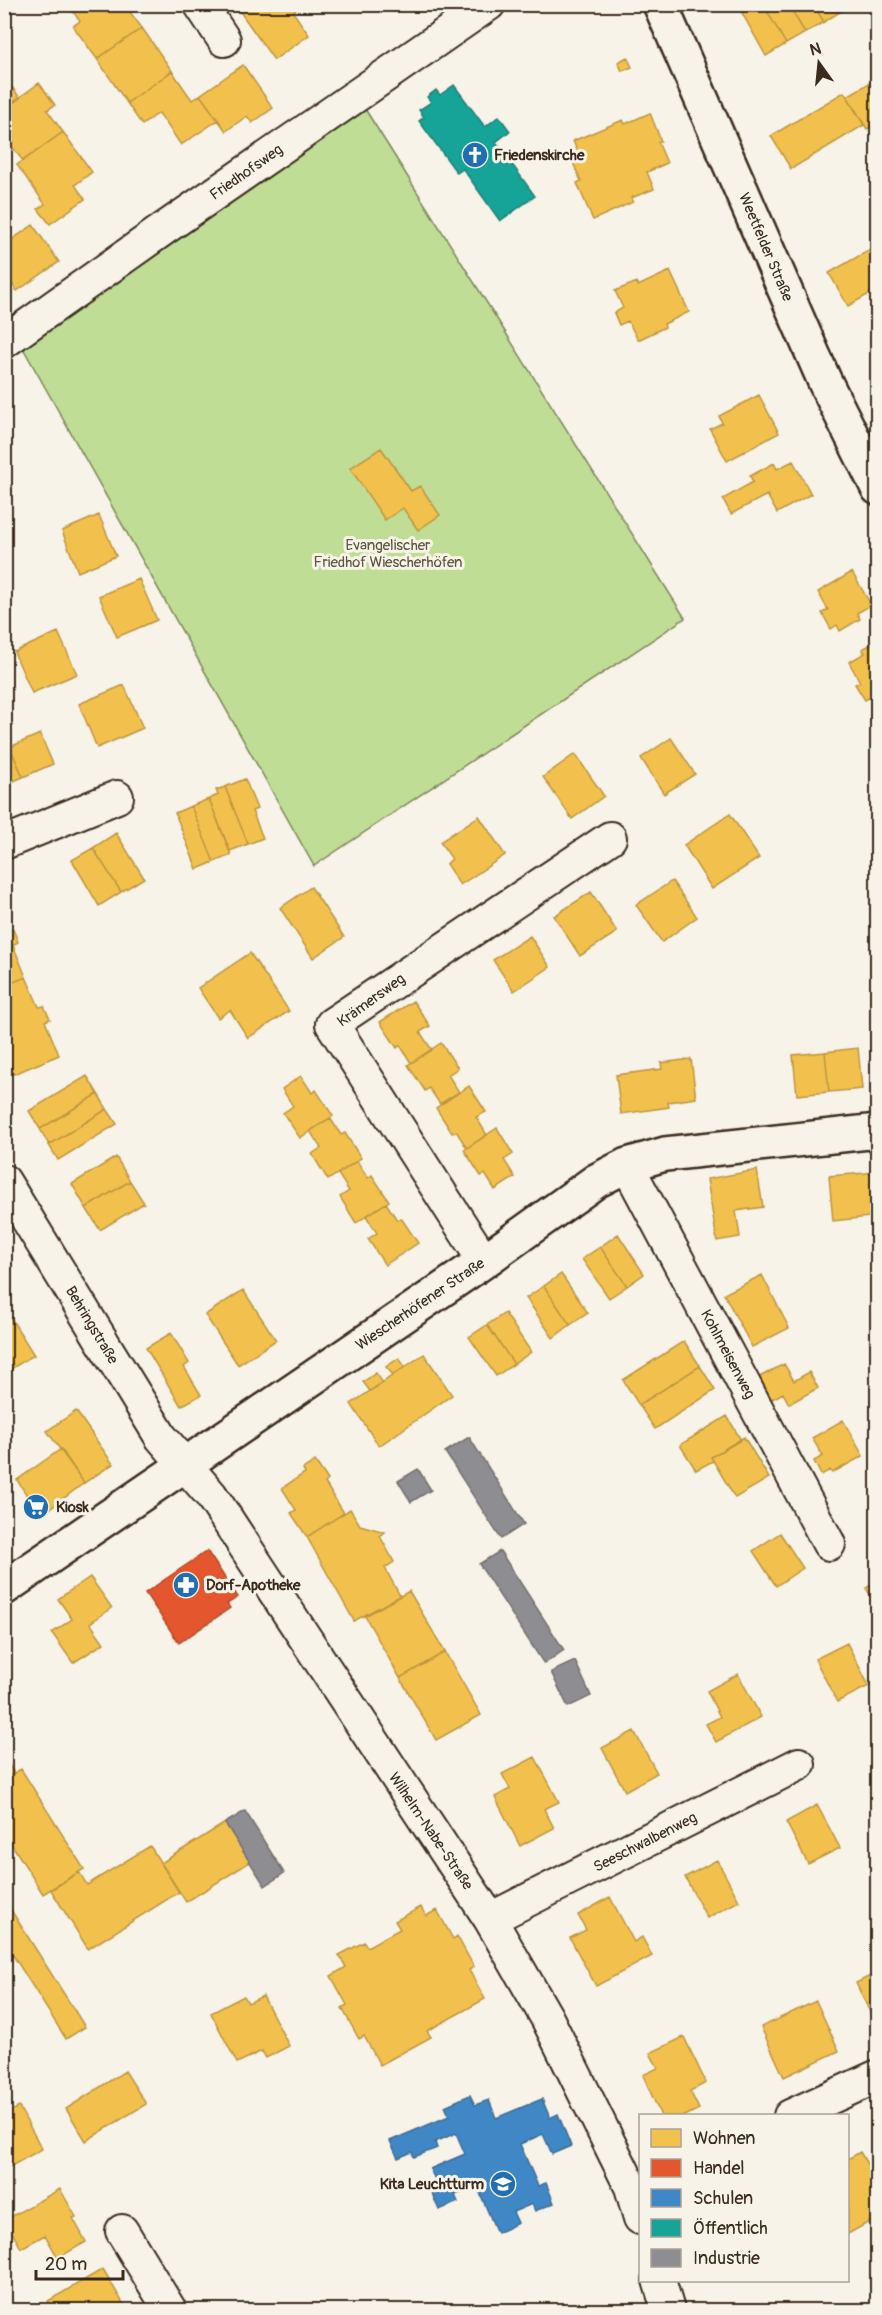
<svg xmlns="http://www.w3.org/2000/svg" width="882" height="2315" viewBox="0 0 882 2315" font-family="Pangolin,sans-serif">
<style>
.green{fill:#bfdd95;stroke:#7d845a;stroke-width:1.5}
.homes{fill:#f2c14e;stroke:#bb9440;stroke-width:1.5}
.shops{fill:#e4572e;stroke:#b14a29;stroke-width:1.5}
.schools{fill:#3f88c5;stroke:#3e6c93;stroke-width:1.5}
.public{fill:#17a398;stroke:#227f73;stroke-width:1.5}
.industry{fill:#8d8d92;stroke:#746f6f;stroke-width:1.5}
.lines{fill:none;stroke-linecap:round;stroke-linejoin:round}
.street-casing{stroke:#3b2a1e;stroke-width:36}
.secondary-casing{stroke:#3b2a1e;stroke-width:38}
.street{stroke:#f7f3e8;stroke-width:32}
.secondary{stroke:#f7f3e8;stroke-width:33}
.labels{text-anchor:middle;stroke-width:6;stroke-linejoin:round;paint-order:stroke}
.poi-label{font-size:15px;font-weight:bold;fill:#3b2a1e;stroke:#f7f3e8;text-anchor:start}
.street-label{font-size:15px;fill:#3b2a1e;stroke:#f7f3e8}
.park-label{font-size:15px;fill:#5c573c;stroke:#f7f3e8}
</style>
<rect width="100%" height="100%" fill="#f7f3e8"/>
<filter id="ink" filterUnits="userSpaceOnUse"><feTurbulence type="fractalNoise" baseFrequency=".0167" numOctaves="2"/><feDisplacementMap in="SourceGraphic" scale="12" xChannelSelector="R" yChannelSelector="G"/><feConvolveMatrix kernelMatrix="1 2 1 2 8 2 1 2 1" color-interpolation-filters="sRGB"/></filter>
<g filter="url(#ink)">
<!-- green -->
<path class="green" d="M365,109L685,618L314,866L23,348Z"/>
<!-- homes -->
<path class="homes" d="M136,4L137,6L130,12L142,28L97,59L73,26L80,21L68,5Z
M239,4H303L293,12L309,35L274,60L236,6Z
M756,4H763L786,44L766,56L742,13Z
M763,4H788L805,33L786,44Z
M788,4H813L824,22L805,33Z
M813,4H840L843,10L824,22Z
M142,28L172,71L127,103L97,59Z
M627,57L632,67L622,71L618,62Z
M243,65L273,108L252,123L247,116L226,131L200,95Z
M172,71L192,100L200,95L218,120L181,145L159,113L142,125L127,103Z
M4,76L20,98L4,109Z
M878,78V123L867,129L847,96Z
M39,83L55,105L47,110L63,132L23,161L4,136V109Z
M844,92L864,125L791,169L771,136Z
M650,113L661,141L658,142L667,163L647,172L654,189L631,198L633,202L593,220L577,183L581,181L571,158L579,155L573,141L623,120L625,124Z
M63,132L92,172L75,185L85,199L50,224L38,209L45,204L17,165Z
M33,225L59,262L17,291L10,281L4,285V245Z
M878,245V289L848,306L829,273Z
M670,271L689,312L664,324L665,327L638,340L628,321L619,325L614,313L623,308L615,291L637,282L638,286Z
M759,395L779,433L727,461L710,429L722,423L719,416Z
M381,448L411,491L420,486L440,515L418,530L403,508L385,520L350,468Z
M793,461L811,494L777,513L767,495L731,514L723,499L753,482L750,476L774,463L777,469Z
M99,515L116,556L78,572L62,531Z
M852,572L871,605L857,613L860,619L840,631L837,625L831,629L822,613L828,610L818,592Z
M139,579L157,620L117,637L99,596Z
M58,632L77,674L32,693L14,652Z
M878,641V693L865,700L855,684L860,682L849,662L865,653L862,649Z
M124,685L143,728L97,748L79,704Z
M40,734L53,764L23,777L10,747Z
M671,738L695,774L664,794L641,758Z
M10,747L23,777L4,785V750Z
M575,754L604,796L572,819L543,777Z
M245,779L257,809L252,811L263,838L248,844L225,787Z
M225,787L248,844L230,851L209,799L218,795L216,790Z
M209,799L231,855L214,862L191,806Z
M191,806L214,862L197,869L175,813Z
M730,814L759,858L712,889L684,845Z
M479,816L505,855L460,885L446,864L452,859L440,842Z
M116,833L144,878L121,892L93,848Z
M93,848L121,892L99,906L72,860Z
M672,881L697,917L662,942L636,905Z
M311,887L344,937L313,958L280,908Z
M591,892L617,932L580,956L554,916Z
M4,924L8,931L13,929L18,942L13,945L26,977L4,986Z
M530,936L550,967L514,991L493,960Z
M250,953L289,1011L248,1038L230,1010L218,1018L198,988Z
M26,977L39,1007L44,1006L50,1019L45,1021L59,1055L14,1074L4,1053V986Z
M413,1001L430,1026L420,1032L432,1050L411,1063L400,1045L397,1048L380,1022Z
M441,1043L458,1068L448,1075L459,1092L440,1104L429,1088L425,1091L408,1065Z
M858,1048L862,1089L829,1092L825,1052Z
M825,1052L829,1092L797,1095L793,1055Z
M691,1059L696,1098L668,1102L669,1107L621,1114L616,1075L662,1069L661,1063Z
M87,1076L98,1094L40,1129L29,1111Z
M301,1076L312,1093L316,1090L333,1116L300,1138L283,1113L293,1106L282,1089Z
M469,1086L486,1112L476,1117L487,1135L467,1148L456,1131L452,1133L436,1108Z
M98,1094L107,1109L49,1145L40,1129Z
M107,1109L117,1124L58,1160L49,1145Z
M330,1118L341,1135L345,1133L361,1158L328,1180L312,1154L321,1148L310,1131Z
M497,1128L513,1154L504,1160L515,1177L495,1190L485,1174L481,1176L464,1150Z
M116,1157L130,1181L86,1208L72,1184Z
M357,1161L368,1178L372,1175L389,1201L356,1223L340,1197L349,1191L338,1174Z
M757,1170L763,1207L736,1211L740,1237L717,1241L707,1179Z
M878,1172V1216L833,1221L829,1176Z
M130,1181L144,1203L100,1230L86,1208Z
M386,1203L397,1220L401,1218L418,1243L385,1265L368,1239L377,1233L366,1216Z
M618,1234L644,1274L627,1286L600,1247Z
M600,1247L627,1286L609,1298L582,1259Z
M561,1274L588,1313L570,1325L544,1286Z
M762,1275L789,1328L752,1347L724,1294Z
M544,1286L570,1325L553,1338L526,1298Z
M243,1290L276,1340L238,1365L205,1315Z
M4,1307L34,1355L4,1373Z
M505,1313L531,1352L514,1364L487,1325Z
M487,1325L514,1364L496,1376L469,1337Z
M171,1333L189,1363L184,1367L201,1395L181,1406L146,1348Z
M684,1341L700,1366L639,1405L623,1380Z
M424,1354L452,1395L379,1446L351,1404Z
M399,1358L405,1367L393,1375L386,1367Z
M784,1364L794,1381L809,1372L818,1388L789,1404L783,1393L767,1402L754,1380Z
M700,1366L715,1390L655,1429L639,1405Z
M376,1373L383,1383L370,1391L363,1382Z
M76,1411L113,1464L84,1483L47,1431Z
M727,1416L741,1440L711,1457L713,1461L696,1470L680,1445Z
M843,1420L863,1456L832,1473L830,1470L821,1475L814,1461L823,1456L812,1438Z
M744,1437L769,1478L735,1498L711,1457Z
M61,1449L84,1483L44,1513L39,1514L17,1480Z
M315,1461L328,1480L325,1483L344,1513L307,1537L291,1513L296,1510L282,1488L305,1473L303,1469Z
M350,1509L360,1525L385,1532L380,1536L394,1562L385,1568L400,1596L354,1621L307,1537Z
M780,1533L803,1568L776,1586L753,1551Z
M90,1577L112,1608L90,1623L104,1643L73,1663L52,1633L72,1619L58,1599Z
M878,1581V1608L866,1588Z
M409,1591L445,1652L400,1678L365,1616Z
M847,1643L869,1686L837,1702L815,1659Z
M445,1652L481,1715L436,1740L400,1678Z
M738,1674L761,1717L716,1742L706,1724L720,1717L707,1691Z
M634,1731L657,1773L625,1791L602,1748Z
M4,1757L14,1773L4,1779Z
M535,1757L559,1802L544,1809L554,1828L520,1846L495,1797L510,1789L502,1774Z
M21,1769L84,1869L43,1894L4,1832V1779Z
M817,1805L840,1848L808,1864L786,1822Z
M225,1823L250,1862L186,1902L161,1863Z
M150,1846L179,1892L88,1949L51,1890L79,1872L87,1885Z
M717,1860L739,1901L707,1918L685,1877Z
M610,1897L634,1942L642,1937L652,1956L596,1986L570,1938L586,1930L578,1915Z
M4,1899L85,2027L66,2039L4,1941Z
M421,1907L426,1916L437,1910L453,1939L457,1936L474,1967L469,1970L485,1999L427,2031L431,2037L380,2065L364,2036L359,2039L342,2008L347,2005L331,1976L346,1967L339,1955L364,1942L367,1947L400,1929L395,1921Z
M878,1972V2029L856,1983Z
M244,1996L248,2003L263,1996L289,2046L266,2058L262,2051L237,2063L211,2013Z
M816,2001L839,2051L784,2077L761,2027Z
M684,2037L706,2083L690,2091L699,2109L685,2116H661L643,2075L658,2068L650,2053Z
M125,2071L146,2104L86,2141L66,2109Z
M19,2107L42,2149L4,2170V2115Z
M860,2152L873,2174L878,2172V2217L848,2234V2159Z
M60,2189L76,2217L73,2218L86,2242L58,2258L45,2235L21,2248L5,2220Z
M103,2269L127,2310H83L82,2308L78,2310H54L48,2301Z"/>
<!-- shops -->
<path class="shops" d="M207,1551L238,1597L227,1604L230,1608L179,1643L145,1593Z"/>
<!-- schools -->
<path class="schools" d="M470,2095L475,2105L489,2100L496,2118L542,2099L550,2118L558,2114L571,2146L552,2154L543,2134L520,2144L538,2186L546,2183L554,2203L535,2211L532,2204L513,2212L518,2223L497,2233L477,2186L455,2195L458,2202L439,2210L431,2191L439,2188L430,2169L465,2154L456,2133L435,2142L437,2148L414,2157L412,2152L398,2158L390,2141L449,2116L445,2106Z"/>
<!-- public -->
<path class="public" d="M454,85L485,127L499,116L510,131L496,142L535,196L500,221L463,169L457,173L419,121L424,117L419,110L431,102L427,97L436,90L440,95Z"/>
<!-- industry -->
<path class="industry" d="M469,1437L524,1524L501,1539L445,1452Z
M418,1469L431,1490L411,1502L398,1481Z
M500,1551L564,1650L544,1664L479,1564Z
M575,1661L591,1696L568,1707L551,1672Z
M245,1811L284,1873L265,1886L225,1823Z"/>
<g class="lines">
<!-- street casing -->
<g class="street-casing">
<path id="street" d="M200,4L224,40
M4,342L165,228L489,4
M4,843L117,797
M627,1165L829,1544
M4,1181L161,1437L211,1495L490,1919L547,2018L631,2187L640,2218
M484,1261L332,1024L610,838
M490,1919L799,1764
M790,2116L878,2076
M122,2231L170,2310
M659,2280L668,2310"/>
</g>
<!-- secondary casing -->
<g class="secondary-casing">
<path id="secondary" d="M660,4L825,382L878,488
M4,1588L484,1261L596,1181L627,1165L665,1154L878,1131"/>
</g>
<!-- street -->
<use href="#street" class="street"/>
<!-- secondary -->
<use href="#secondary" class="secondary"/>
</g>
</g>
<!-- icons -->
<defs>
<g id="church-disc" transform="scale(1.35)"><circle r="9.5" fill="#1f6fb2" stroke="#f7f3e8"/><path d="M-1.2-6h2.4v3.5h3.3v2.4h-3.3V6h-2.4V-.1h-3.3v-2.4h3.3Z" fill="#fff"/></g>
<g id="supermarket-disc" transform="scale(1.35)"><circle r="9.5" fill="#1f6fb2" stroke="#f7f3e8"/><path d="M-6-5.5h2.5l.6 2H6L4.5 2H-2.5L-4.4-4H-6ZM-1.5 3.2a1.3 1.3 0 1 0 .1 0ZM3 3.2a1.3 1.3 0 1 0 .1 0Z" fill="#fff"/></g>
<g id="pharmacy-disc" transform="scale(1.35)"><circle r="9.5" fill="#1f6fb2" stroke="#f7f3e8"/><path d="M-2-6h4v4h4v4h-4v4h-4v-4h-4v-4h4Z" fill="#fff"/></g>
<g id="school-disc" transform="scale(1.35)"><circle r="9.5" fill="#1f6fb2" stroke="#f7f3e8"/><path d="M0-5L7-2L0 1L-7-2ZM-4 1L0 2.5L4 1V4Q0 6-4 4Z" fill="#fff"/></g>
</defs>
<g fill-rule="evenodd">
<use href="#church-disc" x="475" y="155"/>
<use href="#supermarket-disc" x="36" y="1507"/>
<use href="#pharmacy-disc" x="186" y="1585"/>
<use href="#school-disc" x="503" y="2184"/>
</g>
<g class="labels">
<!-- poi labels -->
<g class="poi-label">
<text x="494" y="160">Friedenskirche</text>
<text x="56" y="1512">Kiosk</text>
<text x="206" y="1590">Dorf-Apotheke</text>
<text x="484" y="2189" text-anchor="end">Kita Leuchtturm</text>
</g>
<!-- street labels -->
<g class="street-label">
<text transform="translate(246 172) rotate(-35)" y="5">Friedhofsweg</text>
<text transform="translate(766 247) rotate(67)" y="5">Weetfelder Straße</text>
<text transform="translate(371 1000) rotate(-36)" y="5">Krämersweg</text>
<text transform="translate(420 1304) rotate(-34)" y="5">Wiescherhöfener Straße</text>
<text transform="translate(92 1325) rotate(59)" y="5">Behringstraße</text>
<text transform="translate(728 1354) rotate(62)" y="5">Kohlmeisenweg</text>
<text transform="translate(431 1831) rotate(56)" y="5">Wilhelm-Nabe-Straße</text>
<text transform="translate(645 1842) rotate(-27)" y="5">Seeschwalbenweg</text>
</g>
<!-- park labels -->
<g class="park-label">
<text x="388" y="550">Evangelischer<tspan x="388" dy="17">Friedhof Wiescherhöfen</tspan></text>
</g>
</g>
<!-- margin -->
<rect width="882" height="2315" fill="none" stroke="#f7f3e8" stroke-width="24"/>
<rect x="12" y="12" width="858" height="2291" fill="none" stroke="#3b2a1e" stroke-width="2" filter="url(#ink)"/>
<!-- legend -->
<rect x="639" y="2114" width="210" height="168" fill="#f7f3e8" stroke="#aca397" stroke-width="1.5"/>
<rect x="651" y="2129" width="30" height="18" fill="#f2c14e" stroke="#aca397" stroke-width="1.5"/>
<text x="693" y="2144" font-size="18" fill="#3b2a1e">Wohnen</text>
<rect x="651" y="2159" width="30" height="18" fill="#e4572e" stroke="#aca397" stroke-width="1.5"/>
<text x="693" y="2174" font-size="18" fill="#3b2a1e">Handel</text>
<rect x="651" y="2189" width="30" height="18" fill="#3f88c5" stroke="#aca397" stroke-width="1.5"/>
<text x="693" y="2204" font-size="18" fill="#3b2a1e">Schulen</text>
<rect x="651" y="2219" width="30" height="18" fill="#17a398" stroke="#aca397" stroke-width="1.5"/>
<text x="693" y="2234" font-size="18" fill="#3b2a1e">Öffentlich</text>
<rect x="651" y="2249" width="30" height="18" fill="#8d8d92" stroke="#aca397" stroke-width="1.5"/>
<text x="693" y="2264" font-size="18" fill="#3b2a1e">Industrie</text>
<!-- north arrow -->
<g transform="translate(819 63) rotate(345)" stroke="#f7f3e8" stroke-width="4.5" paint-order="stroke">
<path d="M0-4.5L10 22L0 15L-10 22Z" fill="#3b2a1e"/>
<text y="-9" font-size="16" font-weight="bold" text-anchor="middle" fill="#3b2a1e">N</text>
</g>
<!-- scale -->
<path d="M36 2270v9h87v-9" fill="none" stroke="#3b2a1e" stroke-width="3"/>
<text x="45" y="2270" font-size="18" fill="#3b2a1e" stroke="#f7f3e8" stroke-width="4.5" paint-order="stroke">20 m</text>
</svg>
